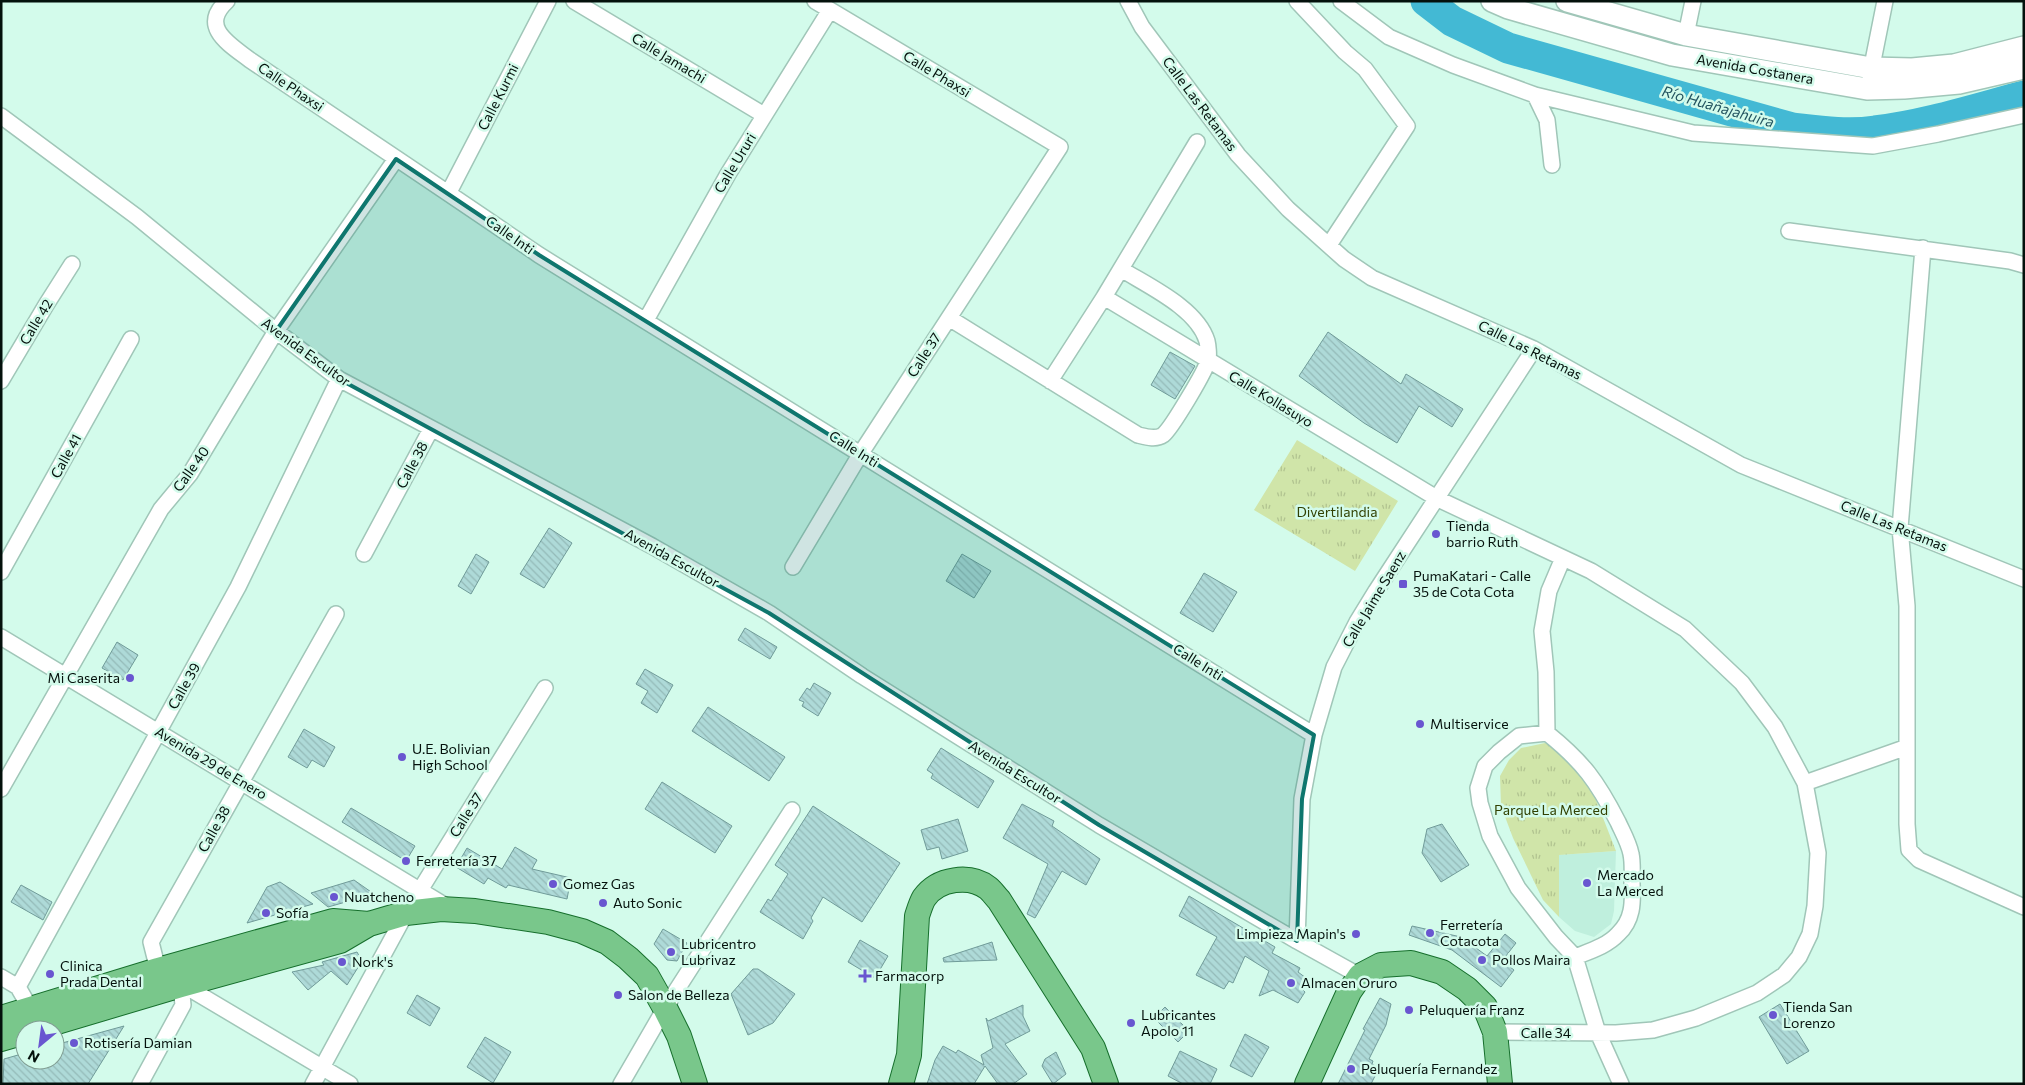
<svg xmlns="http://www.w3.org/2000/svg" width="2025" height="1085" viewBox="0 0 2025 1085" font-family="Commissioner,sans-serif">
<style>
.built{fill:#bfefdd}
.park{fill:url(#park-tufts)}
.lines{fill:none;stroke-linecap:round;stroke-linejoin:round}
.river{stroke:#43b9d4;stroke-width:31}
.building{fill:url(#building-back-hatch);stroke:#709b99}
.street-casing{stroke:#a0c6b8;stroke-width:18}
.secondary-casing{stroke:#a0c6b8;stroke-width:24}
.primary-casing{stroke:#166f2c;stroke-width:26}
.street{stroke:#fff;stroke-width:15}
.secondary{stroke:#fff;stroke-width:21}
.primary{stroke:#79c78b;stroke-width:24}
.marked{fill:#0f766e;fill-opacity:0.2;stroke:#0f766e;stroke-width:4;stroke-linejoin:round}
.poi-dot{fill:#6956d0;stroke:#d3fbeb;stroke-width:2}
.labels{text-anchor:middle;stroke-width:5;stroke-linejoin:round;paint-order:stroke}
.street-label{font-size:14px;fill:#04110c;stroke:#d3fbeb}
.park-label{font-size:14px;fill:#314001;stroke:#d3fbeb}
.poi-label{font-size:14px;fill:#04110c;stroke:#d3fbeb;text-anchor:start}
.water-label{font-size:15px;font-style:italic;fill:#235460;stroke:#d3fbeb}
</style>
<defs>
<pattern id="park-tufts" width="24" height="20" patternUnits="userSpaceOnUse" patternTransform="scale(1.25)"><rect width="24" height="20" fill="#d0e5a9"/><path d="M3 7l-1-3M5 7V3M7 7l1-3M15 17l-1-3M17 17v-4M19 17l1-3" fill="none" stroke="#b1c390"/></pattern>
<pattern id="building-back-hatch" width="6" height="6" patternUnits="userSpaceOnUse" patternTransform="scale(1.25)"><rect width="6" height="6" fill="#aedad8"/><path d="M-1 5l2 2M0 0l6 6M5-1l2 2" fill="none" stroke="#94bab8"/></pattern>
</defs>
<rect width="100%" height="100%" fill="#d3fbeb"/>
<!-- built -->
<path class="built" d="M1616,851L1614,911L1611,924L1594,937L1575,931L1559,917L1558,855Z"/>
<!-- park -->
<path class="park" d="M1297,440L1398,501L1355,571L1254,510Z
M1545,743L1562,749L1587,777L1616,851L1559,855V917L1543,900L1513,838L1501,806L1500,776L1509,760L1521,748Z"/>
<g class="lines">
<!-- river -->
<path class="river" d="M1426,1L1452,21L1508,48L1792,128C1819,131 1847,135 1875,131C1925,125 1975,109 2024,96"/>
</g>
<!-- building -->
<path class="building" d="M1328,332L1401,384L1406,374L1463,409L1452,427L1419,406L1397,443L1364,423L1299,376Z
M1170,352L1195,366L1175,399L1151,385Z
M549,528L572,543L544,588L520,574Z
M476,554L489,562L471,594L458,586Z
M962,554L991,571L974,598L946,581Z
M1204,573L1237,592L1213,632L1180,613Z
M745,628L777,647L770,659L738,640Z
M117,642L138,655L123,680L102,668Z
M645,669L673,685L657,713L641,703L648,691L636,684Z
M814,683L831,693L818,716L802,706L804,702L799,700L807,688L810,690Z
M708,707L785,757L769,781L692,731Z
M304,729L335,747L324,767L312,760L307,768L288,757Z
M941,748L994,781L978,808L931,778L933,774L927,770Z
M662,782L732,826L715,853L645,809Z
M1022,804L1054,821L1052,826L1100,859L1086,885L1062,871L1035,918L1027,914L1048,864L1003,838Z
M813,806L900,863L862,922L823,897L811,918L813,921L803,939L760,912L768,899L771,901L788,874L775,865Z
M351,808L415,846L406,861L342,822Z
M958,819L968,851L942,859L939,847L927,850L921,830Z
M1442,824L1469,865L1441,882L1422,853L1427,829Z
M515,847L537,860L532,869L571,878L567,899L508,885L506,888L488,878L484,884L456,867L467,848L502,869Z
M354,880L374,894L328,907L311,893Z
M280,882L313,904L247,923L267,887Z
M21,885L52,902L43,920L11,902Z
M1189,896L1275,947L1272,953L1300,968L1298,972L1310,981L1303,990L1305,992L1298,1003L1273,990L1259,996L1269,971L1245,956L1233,983L1229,981L1224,989L1196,975L1217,937L1179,916Z
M1412,926L1461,937L1487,956L1505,934L1516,943L1502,961L1514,970L1501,987L1452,950L1409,935Z
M663,929L687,943L677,961L667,960L654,944Z
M860,940L888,956L875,978L848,962Z
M992,942L997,960L944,962L943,958Z
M357,952L362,961L347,985L331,971L308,990L292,972L324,965L322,962Z
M753,969H758L795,994L773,1023L748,1035L731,994Z
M417,995L440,1008L430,1026L407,1013Z
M1380,998L1391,1004L1386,1025L1369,1059L1373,1061L1372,1064L1379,1068L1371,1084H1338L1365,1030L1363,1029Z
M1780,1004L1809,1051L1787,1064L1759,1017Z
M1023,1005V1016L1030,1031L1005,1044L1027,1074L1013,1084H998L985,1066L974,1084H927L935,1060L943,1046L956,1053L958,1050L984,1065L981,1055L993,1048L986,1018L988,1021Z
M1165,1007L1189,1031L1178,1042L1154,1018Z
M124,1026L88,1084H3L4,1059L25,1053V1060H55V1045Z
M1245,1034L1269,1047L1252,1077L1230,1066Z
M485,1037L511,1052L493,1083L467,1067Z
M1180,1051L1217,1069L1210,1084H1183L1168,1076Z
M1056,1052L1066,1074L1053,1084L1042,1066L1045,1059Z"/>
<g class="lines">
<!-- street casing -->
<g class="street-casing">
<path id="street" d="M227,1C199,27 229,44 250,60C346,125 443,189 539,255L1314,735
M574,1L764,115
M1128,1L1142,27L1238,155L1288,209L1344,259L1372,278L1534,349L1741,465L2024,579
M1297,1L1345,52L1365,69L1407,126L1329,245
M1341,1L1389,37L1453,65L1535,95L1693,133L1873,146L1938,134L2024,115
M1686,35L1693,1
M1870,76L1885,1
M1535,95L1547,120L1552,165
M1,116L137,217L276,331L339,379L652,546L769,613L862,676L1099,825L1297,941L1360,976
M449,192L548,1
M1789,231L2010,261L2024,265
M1923,248L1900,528L1907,606V824L1909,850L1919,860L2024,907
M1104,297L1438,499L1591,571L1685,629L1742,683L1775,727L1805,783L1818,853L1815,906L1810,934L1799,957L1784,975L1757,993L1696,1018L1653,1030L1616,1033L1495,1032
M949,318L1138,435C1146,437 1156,440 1163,435C1171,429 1207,369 1208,360C1209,355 1208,345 1207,341C1197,308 1148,286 1121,269
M646,320L728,174L830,10
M1,381L46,305L72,264
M1050,381L1104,297L1197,142
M364,554L431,429
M793,567L861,453L1060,147L815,1
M1,572L131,339
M336,614L151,942L158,970L350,1084
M1,637L449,908
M1547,733L1546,672L1542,631L1549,591L1563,558
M1805,783L1907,747
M1,789L161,509L190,474L276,331L396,159
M1297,941L1302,799L1314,735L1334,667L1357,622L1376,591L1534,349
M1575,957C1590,951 1607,946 1618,934C1633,920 1633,903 1632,884C1632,875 1633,863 1631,854C1629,843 1622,831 1618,822C1597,781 1583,762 1547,733L1519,736L1499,752L1485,766L1478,788L1480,803L1490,836L1518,888L1556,937L1575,957L1598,1033L1621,1084
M1,977L18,987L34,1015
M18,987L238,587L339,379
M140,1084L183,1005L181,985
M313,1084L406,913L545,688
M621,1084L665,1008L792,810"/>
</g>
<!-- secondary casing -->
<g class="secondary-casing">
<path id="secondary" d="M1492,1L1508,8L1672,55L1867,89L1904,88L1959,83L2024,68
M1567,1L1686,35L1871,68L1912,69L1954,65L2024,47"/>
</g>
<!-- primary casing -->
<g class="primary-casing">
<path id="primary" d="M1,1018L158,970L333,921L369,924
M30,1030L181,985L340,941L369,924L406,913L441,909L475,911L548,922L582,931L607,942L628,958L647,976L665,1008L679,1036L695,1084
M1,1039L25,1032
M901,1084L909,1055L917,916C919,910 921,903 924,898C938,878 970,874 988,888C992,891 995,896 999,900L1093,1048L1106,1084
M1307,1084L1349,992L1360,976L1381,965L1411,963L1442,972L1467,989L1485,1007L1495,1032L1500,1084"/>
</g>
<!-- street -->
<use href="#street" class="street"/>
<!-- secondary -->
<use href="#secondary" class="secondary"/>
<!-- primary -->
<use href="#primary" class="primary"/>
</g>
<!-- marked area -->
<path class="marked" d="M396,159L539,255L1314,735L1302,799L1297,941L1099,825L769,613L339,379L276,331Z"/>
<!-- markers -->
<g class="poi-dot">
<circle cx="1436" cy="534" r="5"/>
<rect x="1398" y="579" width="10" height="10" rx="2.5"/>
<circle cx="130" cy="678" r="5"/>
<circle cx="1420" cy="724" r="5"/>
<circle cx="402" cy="757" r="5"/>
<circle cx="406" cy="861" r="5"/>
<circle cx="1587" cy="883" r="5"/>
<circle cx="553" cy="884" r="5"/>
<circle cx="334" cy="897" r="5"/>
<circle cx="603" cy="903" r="5"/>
<circle cx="266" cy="913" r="5"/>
<circle cx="1430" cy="933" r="5"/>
<circle cx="1356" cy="934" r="5"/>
<circle cx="671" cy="952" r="5"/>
<circle cx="1482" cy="960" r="5"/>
<circle cx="342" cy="962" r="5"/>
<circle cx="50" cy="974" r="5"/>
<path d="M862.5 968.5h5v5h5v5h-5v5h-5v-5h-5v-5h5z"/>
<circle cx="1291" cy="983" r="5"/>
<circle cx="618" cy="995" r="5"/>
<circle cx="1409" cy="1010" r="5"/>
<circle cx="1773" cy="1015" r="5"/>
<circle cx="1131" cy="1023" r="5"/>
<circle cx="74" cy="1043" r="5"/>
<circle cx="1351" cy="1069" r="5"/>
</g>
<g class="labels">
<!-- street labels -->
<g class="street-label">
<text transform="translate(669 58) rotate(31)" y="5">Calle Jamachi</text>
<text transform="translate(1755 69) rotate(10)" y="5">Avenida Costanera</text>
<text transform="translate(937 74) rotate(31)" y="5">Calle Phaxsi</text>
<text transform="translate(291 87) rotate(34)" y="5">Calle Phaxsi</text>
<text transform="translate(498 97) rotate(-63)" y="5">Calle Kurmi</text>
<text transform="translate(1200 104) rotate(53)" y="5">Calle Las Retamas</text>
<text transform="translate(735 163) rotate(-59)" y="5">Calle Ururi</text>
<text transform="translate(510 235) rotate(35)" y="5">Calle Inti</text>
<text transform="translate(36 322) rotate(-59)" y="5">Calle 42</text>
<text transform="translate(1530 350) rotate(27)" y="5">Calle Las Retamas</text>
<text transform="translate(306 352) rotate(36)" y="5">Avenida Escultor</text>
<text transform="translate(924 355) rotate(-57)" y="5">Calle 37</text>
<text transform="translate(1271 399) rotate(31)" y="5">Calle Kollasuyo</text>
<text transform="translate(854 449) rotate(32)" y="5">Calle Inti</text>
<text transform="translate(66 456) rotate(-61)" y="5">Calle 41</text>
<text transform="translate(412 465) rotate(-62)" y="5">Calle 38</text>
<text transform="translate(191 469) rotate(-55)" y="5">Calle 40</text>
<text transform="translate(1894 526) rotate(22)" y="5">Calle Las Retamas</text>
<text transform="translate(672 558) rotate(29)" y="5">Avenida Escultor</text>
<text transform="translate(1374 599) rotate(-59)" y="5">Calle Jaime Saenz</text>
<text transform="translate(1198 662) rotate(32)" y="5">Calle Inti</text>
<text transform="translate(184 686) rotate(-61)" y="5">Calle 39</text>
<text transform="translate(211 763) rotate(31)" y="5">Avenida 29 de Enero</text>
<text transform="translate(1015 772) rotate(32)" y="5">Avenida Escultor</text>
<text transform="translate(466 815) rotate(-58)" y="5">Calle 37</text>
<text transform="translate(214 829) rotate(-61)" y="5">Calle 38</text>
<text x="1546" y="1038">Calle 34</text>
</g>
<!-- park labels -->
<g class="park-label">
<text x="1337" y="517">Divertilandia</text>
<text x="1551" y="815">Parque La Merced</text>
</g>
<!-- poi labels -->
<g class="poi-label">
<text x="1446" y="531">Tienda<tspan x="1446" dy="16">barrio Ruth</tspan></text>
<text x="1413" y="581">PumaKatari - Calle<tspan x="1413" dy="16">35 de Cota Cota</tspan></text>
<text x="120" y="683" text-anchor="end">Mi Caserita</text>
<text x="1430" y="729">Multiservice</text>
<text x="412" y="754">U.E. Bolivian<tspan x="412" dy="16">High School</tspan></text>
<text x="416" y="866">Ferretería 37</text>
<text x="1597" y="880">Mercado<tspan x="1597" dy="16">La Merced</tspan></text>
<text x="563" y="889">Gomez Gas</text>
<text x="344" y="902">Nuatcheno</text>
<text x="613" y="908">Auto Sonic</text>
<text x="276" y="918">Sofía</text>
<text x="1440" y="930">Ferretería<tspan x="1440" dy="16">Cotacota</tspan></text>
<text x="1346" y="939" text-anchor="end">Limpieza Mapin's</text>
<text x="681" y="949">Lubricentro<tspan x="681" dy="16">Lubrivaz</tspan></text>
<text x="1492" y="965">Pollos Maira</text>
<text x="352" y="967">Nork's</text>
<text x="60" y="971">Clinica<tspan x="60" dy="16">Prada Dental</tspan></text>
<text x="875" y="981">Farmacorp</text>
<text x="1301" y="988">Almacen Oruro</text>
<text x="628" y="1000">Salon de Belleza</text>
<text x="1783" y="1012">Tienda San<tspan x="1783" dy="16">Lorenzo</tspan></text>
<text x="1419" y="1015">Peluquería Franz</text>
<text x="1141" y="1020">Lubricantes<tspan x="1141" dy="16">Apolo 11</tspan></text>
<text x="84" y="1048">Rotisería Damian</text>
<text x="1361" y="1074">Peluquería Fernandez</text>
</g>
<!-- water labels -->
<g class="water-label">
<text transform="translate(1718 107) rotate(16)" y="5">Río Huañajahuira</text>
</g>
</g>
<!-- border -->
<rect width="2025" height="1085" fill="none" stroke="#04110c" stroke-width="5"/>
<!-- north arrow -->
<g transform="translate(40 1045) rotate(209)"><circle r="24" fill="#d3fbeb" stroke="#809d92"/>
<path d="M0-4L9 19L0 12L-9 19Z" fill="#6956d0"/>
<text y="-8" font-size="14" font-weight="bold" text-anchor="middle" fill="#04110c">N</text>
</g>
</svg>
